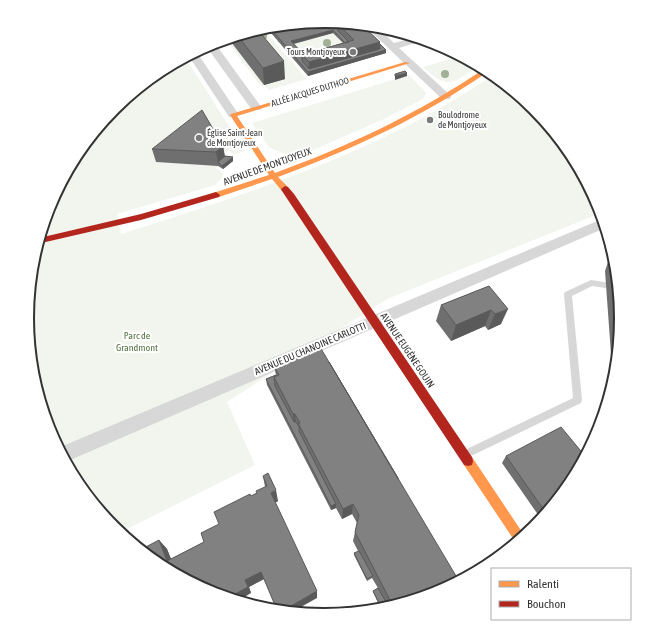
<svg xmlns="http://www.w3.org/2000/svg" width="647" height="636" viewBox="0 0 647 636" font-family="'Asap Condensed',sans-serif">
<style>
.green{fill:#f1f5ed}
.lines{fill:none;stroke-linecap:round;stroke-linejoin:round}
.lane{fill:#d7d7d7;fill-rule:evenodd}
.street{fill:#d7d7d7;fill-rule:evenodd}
.slow{fill:#ff974d;fill-rule:evenodd}
.jam{fill:#b3261e;fill-rule:evenodd}
.tree{fill:#a2b095}
.wall{fill:#6f6f6f;fill-rule:evenodd}
.shaded-wall{fill:#5a5a5a}
.building{fill:#818181;stroke:#5a5a5a}
.poi-dot{fill:#7a7a7a;stroke:#fff;stroke-width:1.5}
.labels{text-anchor:middle;stroke-width:4;stroke-linejoin:round;paint-order:stroke}
.far-poi-label{font-size:9px;fill:#333;stroke:#fff;text-anchor:start}
.far-street-label{font-size:9px;fill:#333;stroke:#fff}
.street-label{font-size:10px;fill:#333;stroke:#fff}
.park-label{font-size:10px;fill:#56703f;stroke:#fff}
.rim{fill:none;stroke:#333;stroke-width:2}
</style>
<rect width="100%" height="100%" fill="#fff"/>
<!-- green -->
<path class="green" d="M380,27H382L414,37C395,42 394,40 380,27Z
M262,28L307,79L269,90L264,85L261,86L225,39Z
M333,33L347,48L305,60L291,44Z
M460,56L479,66C452,83 449,91 423,67Z
M185,57L244,150C239,155 233,155 229,150L222,153L156,162L218,166L216,168L223,173L222,178L215,185L117,214L121,234C252,192 379,153 493,75L534,108L571,153L598,205L601,213L387,299L227,402L255,465L119,533L113,528L76,483L49,431L32,376L27,318L32,260L49,204L77,153L114,108L159,71Z
M409,75L426,93L423,99L384,119L304,154L288,155L270,148L252,123Z"/>
<g class="lines">
<!-- lane -->
<path class="lane" d="M591,280L617,284L618,290L592,286L572,296L582,400L581,403L473,455L470,456L467,455L465,452L467,449L573,398L564,294L565,292Z"/>
<!-- street -->
<path class="street" d="M364,25L376,26L394,43L416,37L425,40L399,48L450,95L451,97L450,99H442Z
M214,42L262,108L260,110H252L206,46Z
M196,51L239,115L237,117H229L188,55Z
M602,219L605,228L68,461L65,462L58,448Z"/>
<!-- slow -->
<path class="slow" d="M405,62L410,63L237,116L275,173C349,146 419,113 484,69L489,71C423,117 353,149 278,177L288,187V191H282L272,179L219,197H213V193L269,175L230,115L231,114Z
M468,456L472,457L524,535L516,543L464,465L463,461L464,457Z"/>
<!-- jam -->
<path class="jam" d="M285,186L288,187L294,194L472,457L473,461L472,465L468,466L464,465L282,191L281,189Z
M216,192L220,195L219,197L141,220L37,244L39,238L141,214Z"/>
</g>
<!-- trees -->
<g class="tree">
<circle cx="263" cy="36" r="4"/>
<circle cx="327" cy="43" r="4"/>
<circle cx="445" cy="74" r="4"/>
</g>
<!-- wall -->
<path class="wall" d="M290,24L362,25L386,50V53L308,76L271,33V29ZM333,33L343,43L303,54L294,44Z
M257,29L285,79L264,85L228,38Z
M223,146L225,156L233,161L223,169L218,166L156,162L152,149Z
M613,255L615,260L620,318L615,376L613,382L605,271L608,262Z
M489,286L501,324L488,330L485,326L451,341L436,321L441,305Z
M274,366L398,479L437,592L381,609L373,592V591L378,588L372,578L367,581L354,555V553L358,551L353,541L357,523L352,514L342,519L336,508L331,510L267,385L266,379L276,375Z
M506,456L579,466L570,483L541,519L502,463Z
M263,476L278,501L275,503L317,598L264,579L249,587L251,593L158,565L159,540L167,549L171,559L204,542L219,524L251,496L257,493L265,487Z"/>
<!-- shaded-wall -->
<path class="shaded-wall" d="M333,30V33L291,44V41Z
M380,42L379,52L386,50V53L308,76L309,62Z
M284,61L285,79L264,85L263,68Z
M407,73V76L395,80V76Z
M223,146L225,159L218,162L216,152Z
M233,157V161L223,169L222,166Z
M508,309L501,324L488,330L495,314Z
M491,310L485,326L451,341L456,325Z
M293,414H295L296,427H295Z
M276,490L278,501L273,504L271,493Z
M336,504V508L331,510V506Z
M353,504L352,514L342,519L343,509Z
M159,540L167,549L175,569L167,561Z
M261,572L264,579L249,587L251,593L238,601L218,595Z
M317,591V598L292,612L282,611Z"/>
<!-- building -->
<path class="building" d="M324,21L345,23L339,25L338,31L349,42L345,43L333,30L291,41L303,54L302,55V61L309,69L380,49V44L386,50L308,72L271,29L290,24Z
M345,23L362,25L380,42L309,62L302,55L354,40L339,25Z
M257,29L284,61L263,68L237,35Z
M405,71L407,73L395,76V74Z
M202,110L223,146L216,152L152,149Z
M225,156L233,157L222,166L218,162Z
M489,286L508,309L495,314L491,310L456,325L441,305Z
M320,347L459,581L437,592L393,606L355,532L359,515L353,504L343,509L298,423H300L295,414H293L274,377L279,375L274,366Z
M329,362L398,478V479Z
M276,375V376L274,377L275,386L294,422H296L299,427V431L336,504L331,506L266,379Z
M561,427L585,456L582,461L578,464L580,466L570,483L546,513L506,456Z
M268,473L276,490L271,493L317,591L282,611L277,610L261,572L245,580L248,587L228,598L226,597L224,592L218,595L210,592L158,565L140,550L159,540L167,561L204,542L201,533L219,524L214,512L250,494L251,496L257,493L256,491L267,486L263,476Z
M359,551L373,576L367,579L354,553Z
M378,588L389,607L382,609L373,591Z"/>
<!-- markers -->
<g class="poi-dot">
<circle cx="353" cy="52" r="4"/>
<circle cx="430" cy="120" r="4"/>
<circle cx="199" cy="138" r="4"/>
</g>
<g class="labels">
<!-- far-poi labels -->
<g class="far-poi-label">
<text x="345" y="55" text-anchor="end">Tours Montjoyeux</text>
<text x="438" y="118">Boulodrome<tspan x="438" dy="10">de Montjoyeux</tspan></text>
<text x="207" y="136">Église Saint-Jean<tspan x="207" dy="10">de Montjoyeux</tspan></text>
</g>
<!-- far-street labels -->
<g class="far-street-label">
<text transform="translate(310 92) rotate(-17)" y="3">ALLÉE JACQUES DUTHOO</text>
</g>
<!-- street labels -->
<g class="street-label">
<text transform="translate(267 166) rotate(-20)" y="4">AVENUE DE MONTJOYEUX</text>
<text transform="translate(310 348) rotate(-23)" y="4">AVENUE DU CHANOINE CARLOTTI</text>
<text transform="translate(408 350) rotate(56)" y="4">AVENUE EUGÈNE GOUIN</text>
</g>
<!-- park labels -->
<g class="park-label">
<text x="137" y="339">Parc de<tspan x="137" dy="12">Grandmont</tspan></text>
</g>
</g>
<!-- crop -->
<path d="M0 0H647V636H0ZM34 318a290 290 0 1 1 580 0a290 290 0 1 1-580 0Z" fill="#fff" fill-rule="evenodd"/>
<path class="rim" d="M34 318a290 290 0 1 1 580 0a290 290 0 1 1-580 0Z"/>
<!-- legend -->
<rect x="491" y="568" width="140" height="52" fill="#ffffff" stroke="#adadad"/>
<rect x="499" y="581" width="20" height="6" fill="#ff974d" stroke="#adadad"/>
<text x="527" y="588" font-size="12" fill="#333333">Ralenti</text>
<rect x="499" y="601" width="20" height="6" fill="#b3261e" stroke="#adadad"/>
<text x="527" y="608" font-size="12" fill="#333333">Bouchon</text>
</svg>
